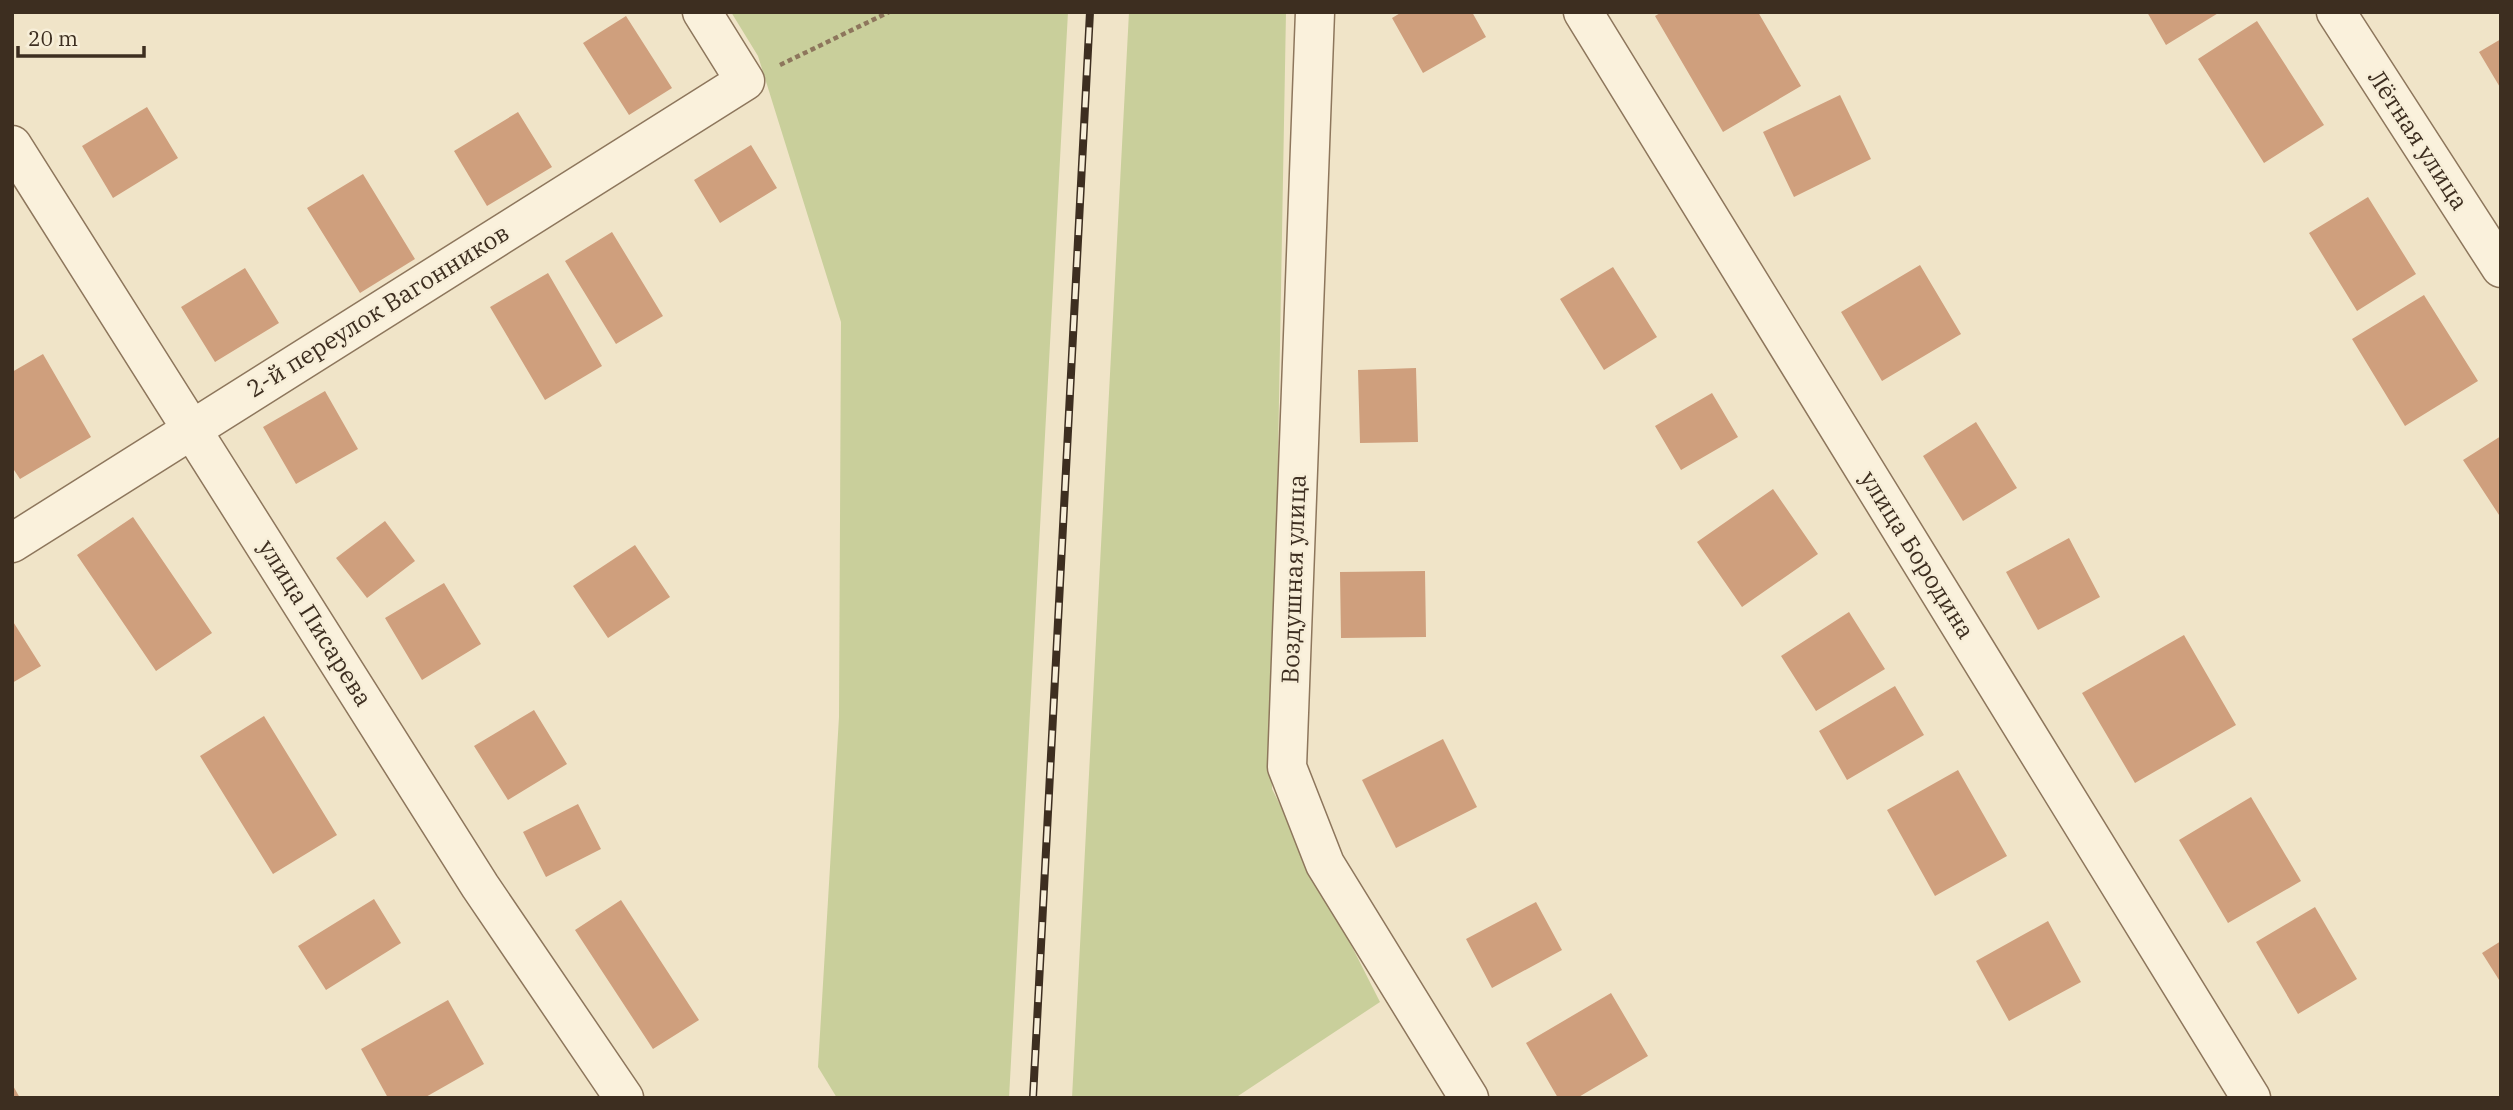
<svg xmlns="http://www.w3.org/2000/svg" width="2513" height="1110" viewBox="0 0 2513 1110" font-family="'IBM Plex Serif',serif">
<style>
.green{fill:#c9cf9b}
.building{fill:#cf9f7d}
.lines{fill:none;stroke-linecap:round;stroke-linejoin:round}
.street-casing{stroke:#8d765c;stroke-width:41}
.path{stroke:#8d765c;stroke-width:4.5;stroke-dasharray:5 3.5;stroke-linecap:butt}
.street{stroke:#faf1dc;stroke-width:38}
.rail-casing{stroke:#3d2e20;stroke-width:8}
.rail{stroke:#f7eed8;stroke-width:5;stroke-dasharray:16;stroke-linecap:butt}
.labels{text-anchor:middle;stroke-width:5;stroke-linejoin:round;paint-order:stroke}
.street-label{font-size:24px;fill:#3d2e20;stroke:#f7eed8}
</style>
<rect width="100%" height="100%" fill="#f0e4c8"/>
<!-- green -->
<path class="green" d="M731,12H1068L1009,1098H837L818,1067L839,717L841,322L758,56Z
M1129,12H1286L1272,789L1380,1002L1235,1098H1072Z"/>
<!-- building -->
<path class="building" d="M1402,12H1472L1486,37L1423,73L1392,18Z
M1662,12H1758L1801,86L1723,132L1655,16Z
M2147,12H2220L2166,45Z
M626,16L672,88L629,115L583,43Z
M2257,21L2324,125L2264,163L2198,59Z
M2501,39V89L2479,52Z
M1840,95L1871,159L1794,197L1763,132Z
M147,107L178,158L113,198L82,146Z
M518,112L552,167L487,206L454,151Z
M751,145L777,188L720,223L694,180Z
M363,174L415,259L360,293L307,208Z
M2368,197L2416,274L2357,311L2309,233Z
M612,232L663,316L616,344L565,261Z
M1920,265L1961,334L1882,381L1841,312Z
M1613,267L1657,337L1604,370L1560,299Z
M245,268L279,323L215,362L181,307Z
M548,273L602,366L545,400L490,307Z
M2424,295L2478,381L2405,426L2352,339Z
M43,354L91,437L20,479L12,467V372Z
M1416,368L1418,442L1360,443L1358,370Z
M325,391L358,449L296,484L263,427Z
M1712,393L1738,437L1681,470L1655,426Z
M1976,422L2017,488L1963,521L1923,456Z
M2501,436V518L2463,460Z
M1773,489L1818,554L1742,607L1697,542Z
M133,517L212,633L156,671L77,555Z
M385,521L415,561L367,598L336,558Z
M2069,538L2100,597L2038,630L2006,572Z
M635,545L670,597L608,638L573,586Z
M1425,571L1426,637L1341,638L1340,572Z
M444,583L481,644L422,680L385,618Z
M1849,612L1885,669L1816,711L1781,656Z
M12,620L41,666L12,683Z
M2184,635L2236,725L2135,783L2082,693Z
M1895,686L1924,735L1847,780L1819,731Z
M534,710L567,764L508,800L474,746Z
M264,716L337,835L273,874L200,756Z
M1443,739L1477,807L1396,848L1362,780Z
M1958,770L2007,856L1935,896L1887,810Z
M2251,797L2301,881L2228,923L2179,840Z
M578,804L601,849L546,877L523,832Z
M374,899L401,943L326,990L298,946Z
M621,900L699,1020L653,1049L575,930Z
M1536,902L1562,950L1492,988L1466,939Z
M2315,907L2357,979L2298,1014L2256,942Z
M2048,921L2081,982L2009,1021L1976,961Z
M2501,941V983L2482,953Z
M1611,993L1648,1056L1577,1098H1558L1526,1043Z
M448,1000L484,1064L424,1098H388L361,1049Z
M12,1084L20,1098H12Z"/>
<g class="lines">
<!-- street casing -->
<g class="street-casing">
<path id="street" d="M1315,12L1287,767L1325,864L1469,1098
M1583,12L2251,1098
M2336,12L2501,268
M12,145L480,886L624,1098
M12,543L745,81L702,12"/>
</g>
<!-- path -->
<path class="path" d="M780,65L889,12"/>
<!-- street -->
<use href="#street" class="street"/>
<!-- rail casing -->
<g class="rail-casing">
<path id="rail" d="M1033,1098L1090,12"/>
</g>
<!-- rail -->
<use href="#rail" class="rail"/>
</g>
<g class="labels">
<!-- street labels -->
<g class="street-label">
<text transform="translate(2418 140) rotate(57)" y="8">Лётная улица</text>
<text transform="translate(378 311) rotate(-32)" y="8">2-й переулок Вагонников</text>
<text transform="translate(1917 555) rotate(58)" y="8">улица Бородина</text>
<text transform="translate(1294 579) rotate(-88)" y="8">Воздушная улица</text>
<text transform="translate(315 623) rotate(58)" y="8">улица Писарева</text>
</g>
</g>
<!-- border -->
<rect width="2513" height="1110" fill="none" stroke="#3d2e20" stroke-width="28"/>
<!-- scale -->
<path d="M18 46v10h126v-10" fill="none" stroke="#3d2e20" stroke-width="3.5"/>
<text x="28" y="46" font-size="21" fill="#3d2e20" stroke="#f7eed8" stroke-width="5" paint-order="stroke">20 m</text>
</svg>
